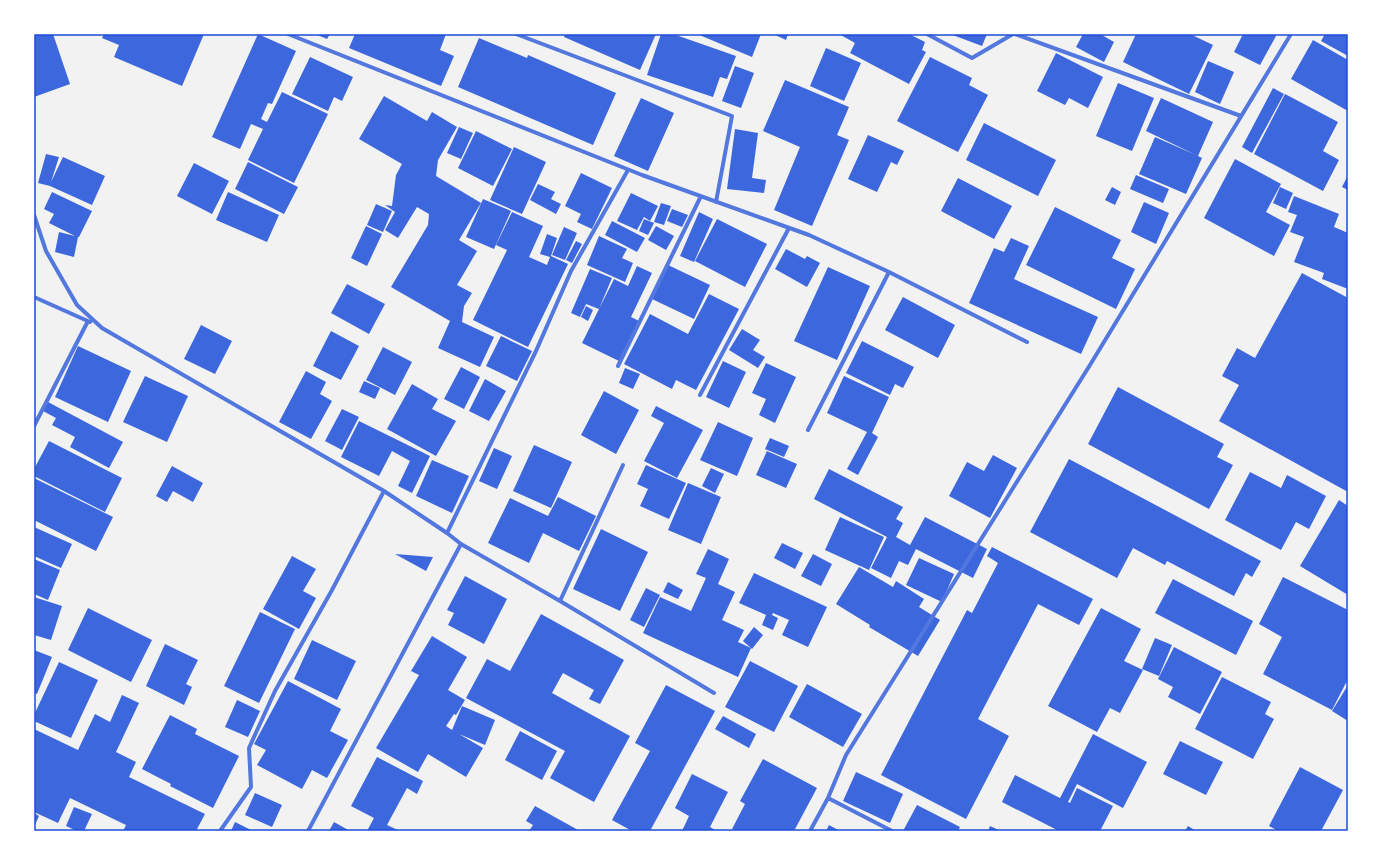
<svg xmlns="http://www.w3.org/2000/svg" width="1382" height="865" viewBox="0 0 1382 865" font-family="Lato,sans-serif">
<style>
.building{fill:#3d67dc}
.lines{fill:none;stroke-linecap:round;stroke-linejoin:round}
.minor{stroke:#5277de;stroke-width:4}
.neatline{fill:none;stroke:#1d4ed8;stroke-width:1.5}
</style>
<rect width="100%" height="100%" fill="#f2f2f2"/>
<!-- building -->
<path class="building" d="M34,34H53L70,84L34,97Z
M104,34H204L182,86L114,57L119,45L102,38Z
M258,34L296,51L272,104L268,103L261,119L267,122L282,92L328,114L294,183L248,160L263,129L251,124L240,149L212,137Z
M315,34H330L327,39Z
M355,34H446L440,50L454,56L441,86L349,48Z
M565,34H656L640,70L564,37Z
M661,34H673L736,56L727,79L720,77L713,97L647,75Z
M697,34H761L752,57Z
M773,34H788L786,40Z
M839,34H909L925,42L922,50L926,52L909,84L850,53L855,43Z
M950,34H987L982,46Z
M1083,34H1100L1114,42L1104,62L1076,47Z
M1136,34H1190L1213,45L1189,94L1123,62Z
M1243,34H1272L1276,36L1260,65L1234,52Z
M1325,34H1348V56L1321,41Z
M479,38L527,58L528,55L616,93L593,145L458,87Z
M1313,40L1348,60V111L1291,79Z
M826,48L861,63L844,101L810,86Z
M1056,53L1103,77L1088,108L1069,98L1065,105L1037,91Z
M310,57L353,77L342,101L334,97L328,111L292,94Z
M930,57L972,78L969,85L988,95L958,152L897,121Z
M1208,61L1234,72L1220,104L1195,92Z
M735,66L754,73L741,108L722,101Z
M785,80L849,107L837,135L849,140L812,226L774,210L800,147L763,131Z
M1118,83L1154,98L1132,151L1096,136Z
M1273,88L1284,94L1252,153L1242,147Z
M1285,94L1338,122L1323,151L1339,160L1323,191L1254,154Z
M384,96L427,121L432,112L457,127L438,160L436,176L481,203L459,240L477,251L457,285L472,293L464,306L462,322L494,337L480,367L438,348L450,321L391,287L428,225L429,214L417,207L398,238L385,230L395,212L385,205L392,206L396,175L402,164L359,139Z
M641,98L674,113L648,171L614,156Z
M1161,98L1213,122L1198,156L1202,158L1186,194L1139,174L1155,137L1196,155L1146,131Z
M984,123L1056,160L1038,196L966,160Z
M459,127L473,133L461,159L447,153Z
M735,129L758,133L752,178L766,180L764,193L727,189Z
M476,131L512,149L493,186L458,168Z
M868,135L904,151L897,165L891,162L877,192L848,179Z
M514,147L546,162L522,214L490,200Z
M46,154L59,157L51,182L63,157L105,176L92,205L50,186L38,183Z
M1235,159L1281,184L1266,212L1290,225L1274,256L1204,218Z
M248,162L298,187L284,214L235,189Z
M194,163L229,181L212,214L177,196Z
M581,173L612,188L592,229L577,222L581,214L565,206Z
M1136,175L1169,189L1163,203L1130,189Z
M1348,175V190L1342,187Z
M958,178L1012,206L994,239L941,211Z
M538,184L555,192L551,199L561,204L556,214L530,200Z
M1112,187L1121,192L1115,205L1105,200Z
M1280,187L1293,193L1286,209L1273,203Z
M52,192L92,211L79,237H78L74,257L55,252L59,232L75,236L49,223L54,214L44,209Z
M228,192L279,215L267,242L216,220Z
M631,193L658,206L650,221L644,217L637,230L617,221Z
M1294,196L1339,214L1334,227L1348,233V289L1322,279L1324,273L1294,262L1304,237L1290,232L1297,215L1288,212Z
M483,199L511,211L494,249L466,237Z
M1144,202L1169,213L1156,244L1131,232Z
M661,203L671,206L664,225L654,222Z
M376,204L392,211L383,232L367,225Z
M1055,207L1121,240L1112,258L1135,269L1116,309L1026,265Z
M672,209L688,215L682,227L667,221Z
M512,212L543,226L529,257L547,265L550,257L540,254L547,234L557,238L551,256L568,264L528,347L473,320L507,250L496,245Z
M699,212L713,219L694,262L680,256Z
M644,219L654,223L648,235L639,231Z
M717,219L767,244L745,287L695,261Z
M612,221L645,238L637,252L605,235Z
M366,226L382,234L367,266L351,258Z
M656,226L674,236L666,250L648,240Z
M564,227L577,233L565,260L552,255Z
M599,236L627,249L622,258L633,263L625,282L587,265Z
M1011,238L1029,246L1014,279L1098,317L1081,354L969,303L994,248L1004,252Z
M576,241L582,244L572,263L566,260Z
M786,249L805,259L807,256L820,263L807,287L775,269Z
M668,265L710,285L694,319L652,299Z
M637,266L652,273L631,317L639,321L619,361L582,343L614,279L628,286Z
M828,267L870,286L837,360L794,341Z
M590,269L612,278L599,309L586,304L580,317L571,313Z
M1302,273L1348,298V492L1219,421L1239,385L1222,376L1237,348L1255,358Z
M347,284L385,304L369,334L331,313Z
M709,294L739,309L696,390L676,380L672,389L624,364L650,314L688,334Z
M903,297L955,325L938,358L885,330Z
M586,306L593,310L588,321L581,317Z
M201,325L232,341L215,374L184,359Z
M742,329L760,340L753,350L765,357L758,368L729,350Z
M331,331L359,346L341,380L313,366Z
M501,336L532,351L517,381L486,366Z
M862,341L914,367L903,388L895,384L890,395L846,373Z
M78,346L131,371L108,422L55,397Z
M383,347L412,362L395,395L366,380Z
M723,361L746,372L729,408L706,397Z
M766,363L796,377L775,423L759,415L766,399L752,393Z
M461,367L480,377L464,409L444,399Z
M625,368L640,374L633,389L619,383Z
M306,371L326,382L320,394L332,401L311,439L279,422Z
M145,376L188,396L167,442L123,422Z
M844,376L889,397L872,433L878,437L858,475L847,469L867,432L827,413Z
M485,379L506,391L489,421L469,411Z
M364,381L380,388L375,399L359,392Z
M412,384L438,399L432,409L456,421L436,456L387,429Z
M1118,387L1224,444L1217,457L1233,465L1209,509L1088,444Z
M604,391L639,410L616,454L581,435Z
M48,402L123,442L109,468L70,447L75,437L52,425L56,418L43,411Z
M656,406L703,430L677,478L644,461L664,423L651,416Z
M342,409L359,417L342,450L325,441Z
M359,421L430,456L412,493L398,486L410,461L392,451L379,476L341,457Z
M718,422L753,438L737,476L700,460Z
M770,438L789,446L784,457L765,449Z
M49,441L122,478L105,512L34,476V469Z
M534,445L572,462L551,508L513,491Z
M494,448L512,456L497,489L479,481Z
M767,451L797,464L786,488L756,475Z
M993,455L1017,468L990,518L949,496L967,462L984,471Z
M1069,459L1261,561L1252,577L1246,573L1234,596L1167,561L1165,565L1133,548L1117,578L1030,532Z
M432,460L469,476L452,513L416,496Z
M646,465L686,483L669,519L640,506L648,489L637,484Z
M172,466L203,483L193,502L173,491L167,502L156,496Z
M711,468L724,474L715,493L702,486Z
M829,469L903,507L896,519L903,523L896,537L910,545L925,517L987,549L973,578L916,549L908,565L899,561L891,578L871,568L887,537L814,499Z
M1250,472L1281,488L1287,475L1326,496L1309,529L1296,522L1281,550L1225,520Z
M34,478L113,517L96,551L34,520Z
M688,483L721,497L701,544L668,530Z
M558,497L596,516L579,551L543,533L529,563L488,543L510,498L548,516Z
M1339,500L1348,506V595L1300,566Z
M840,517L884,537L869,570L825,550Z
M34,527L72,544L61,568L34,556Z
M601,529L648,552L620,611L573,589Z
M782,543L803,553L795,569L774,558Z
M992,547L1093,599L1079,625L1038,604L978,719L1009,736L966,819L881,775L967,610L972,613L998,563L987,556Z
M708,549L729,559L718,584L735,592L722,620L744,630L738,642L751,648L743,641L754,627L763,635L752,649L751,648L738,677L643,633L660,597L691,611L706,578L696,574Z
M395,554L433,557L426,571Z
M813,554L832,564L821,586L801,576Z
M292,556L316,569L303,591L316,598L299,629L263,609Z
M919,558L954,574L942,602L906,585Z
M34,559L60,570L48,600L34,594Z
M859,567L893,587L896,581L924,599L919,607L940,620L918,656L869,627L870,625L836,604Z
M754,573L827,607L808,647L782,635L789,620L773,613L772,615L778,618L773,630L762,625L766,615L739,603Z
M465,576L507,599L484,644L448,625L454,613L447,610Z
M1283,577L1348,610V679L1332,710L1263,674L1282,637L1259,624Z
M1173,579L1253,621L1236,655L1155,613Z
M668,582L683,590L678,599L663,592Z
M646,588L660,595L644,627L630,620Z
M34,597L62,606L51,640L34,635Z
M88,608L152,640L131,682L68,650Z
M1101,608L1141,629L1124,661L1143,670L1120,713L1110,708L1097,732L1048,706Z
M260,612L295,629L259,703L224,686Z
M541,614L624,660L600,704L589,699L594,690L563,673L552,693L630,736L594,802L550,778L565,751L466,698L487,659L510,671Z
M432,636L467,657L448,690L465,700L456,715L454,714L446,726L452,730L462,706L495,720L485,745L459,734L483,748L466,777L428,754L418,772L376,748L419,675L411,671Z
M1155,638L1172,645L1159,676L1142,669Z
M312,640L356,661L337,700L294,679Z
M165,644L198,660L186,684L192,687L184,705L146,686Z
M1174,647L1222,672L1200,714L1168,697L1173,687L1158,679Z
M34,650L52,657L37,694L34,693Z
M750,661L798,686L774,732L725,707Z
M59,662L98,680L71,738L34,721V715Z
M1222,677L1271,702L1265,714L1274,719L1253,759L1195,729Z
M288,681L341,709L330,731L348,740L327,778L312,770L302,789L257,765L266,750L254,744Z
M807,684L862,714L843,747L789,717Z
M666,685L715,711L650,831H632L612,820L650,751L635,743Z
M1348,685V721L1332,711Z
M122,695L139,703L116,752L136,762L129,777L205,814L196,831H123L126,825L70,798L58,823L34,812V729L78,750L95,714L110,722Z
M237,700L260,711L248,737L225,727Z
M170,715L197,729L195,734L239,756L213,808L170,786L171,784L142,769Z
M723,716L756,734L749,748L715,729Z
M520,731L557,751L542,780L505,760Z
M1093,734L1147,762L1123,808L1077,784L1068,802L1070,803L1077,788L1113,806L1100,831H1059L1002,802L1015,775L1060,798Z
M1180,741L1223,762L1206,795L1163,774Z
M377,757L423,781L417,794L407,788L387,825L400,831H367L374,818L351,806Z
M763,759L817,788L794,831H736L732,829L745,804L740,801Z
M1300,767L1343,790L1321,831H1278L1269,826Z
M856,772L903,794L890,823L843,801Z
M692,774L728,792L710,827L717,831H682L689,816L675,808Z
M255,793L282,805L272,827L245,815Z
M917,805L960,827L958,831H903Z
M535,806L578,830L577,831H529L533,825L526,821Z
M74,807L92,814L84,831H77L66,826Z
M34,813L39,816L34,827Z
M235,822L253,831H231Z
M334,822L350,831H329Z
M829,825L840,831H826Z
M990,826L1001,831H988Z
M1188,826L1196,831H1185Z"/>
<g class="lines">
<!-- minor -->
<path class="minor" d="M288,34L642,175L809,235L889,272L1027,342
M516,34L732,116L716,202
M927,34L972,58L1013,34
M1015,34L1241,116
M34,215L46,251L77,305L102,328L384,491L447,533L461,544L560,601L714,693
M34,297L90,322
M618,366L701,196
M700,395L789,228
M34,426L88,321
M808,430L889,272
M447,533L536,351L571,271L628,170
M560,601L623,465
M828,798L892,831
M220,831L251,787L249,748L275,691L332,590L384,491
M308,831L461,544
M810,831L828,798L846,755L1090,365L1291,34"/>
</g>
<!-- border -->
<rect width="1382" height="865" fill="none" stroke="#ffffff" stroke-width="70"/>
<rect x="35" y="35" width="1312" height="795" class="neatline"/>
</svg>
